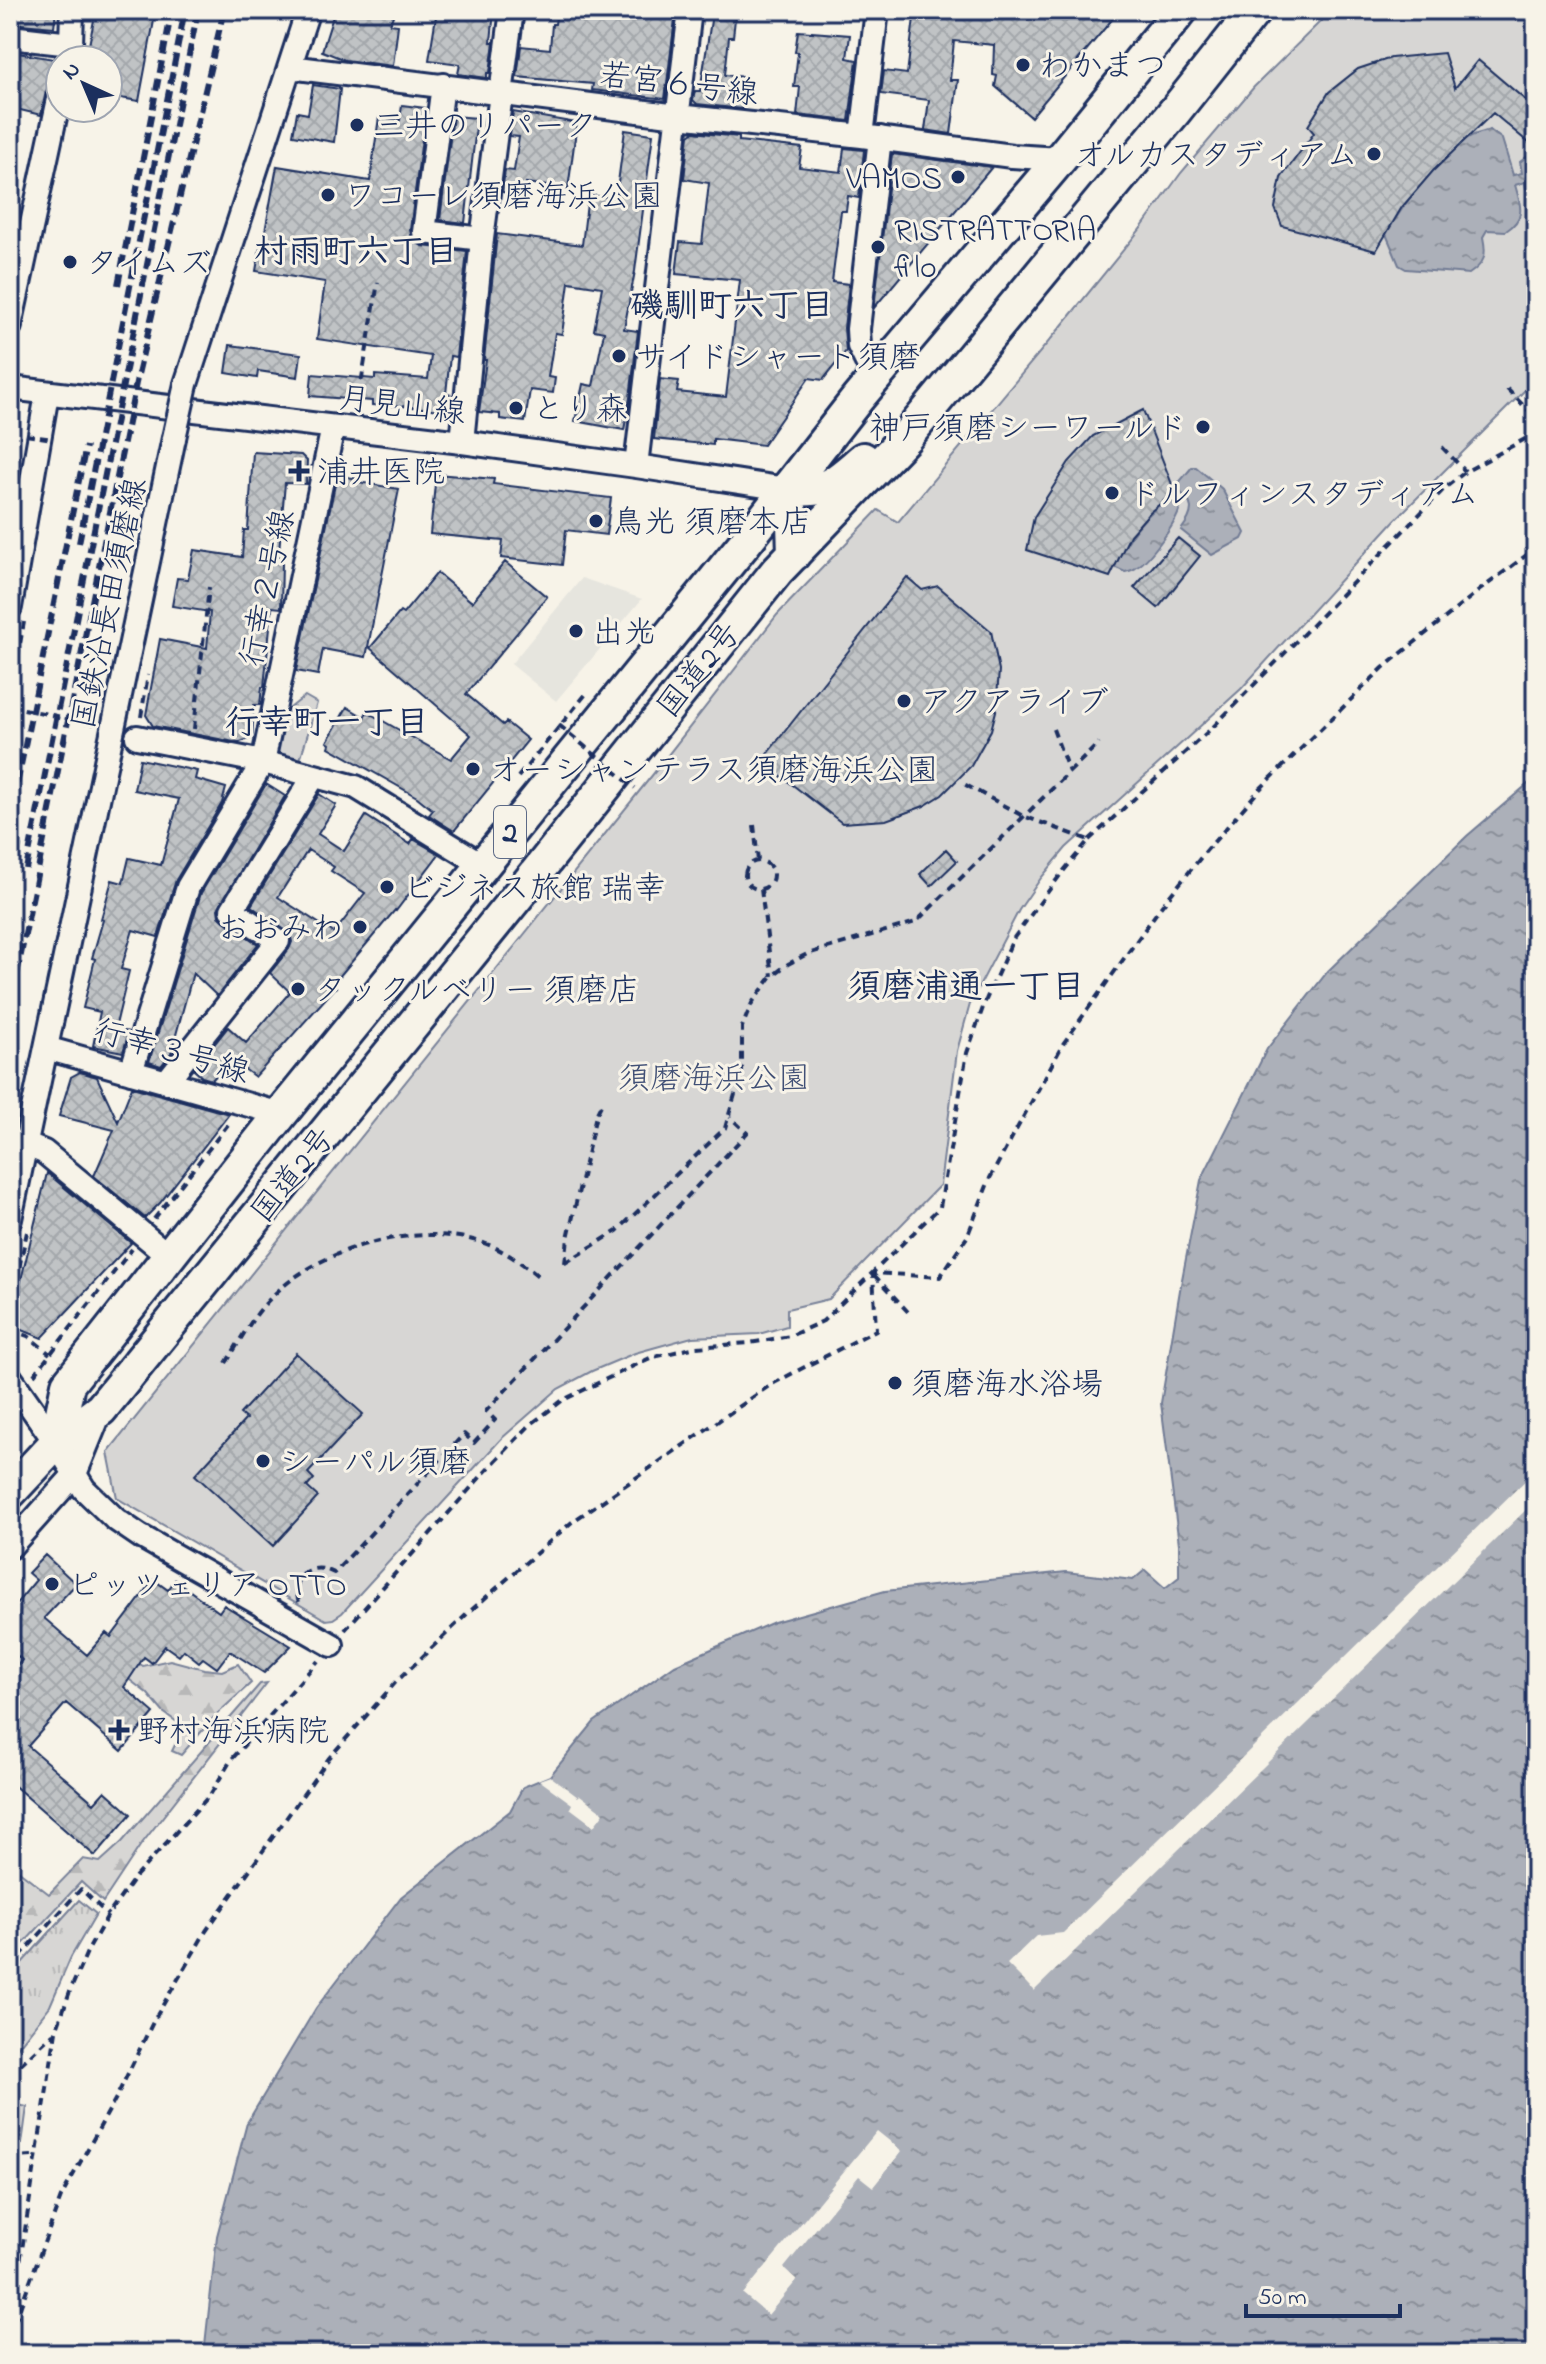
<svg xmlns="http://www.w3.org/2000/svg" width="1546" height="2364" viewBox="0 0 1546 2364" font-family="'Indie Flower','Klee One',sans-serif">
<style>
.built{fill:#e6e5de}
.grass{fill:url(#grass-tufts);stroke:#798299;stroke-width:2}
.forest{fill:url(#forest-firs);stroke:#798299;stroke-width:2}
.green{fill:#d7d6d4;stroke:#798299;stroke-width:2}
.water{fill:url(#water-ripples);stroke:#727c95;stroke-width:2}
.pier{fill:#f7f3e8}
.building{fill:url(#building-cross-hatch);stroke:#1b2f5e;stroke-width:2;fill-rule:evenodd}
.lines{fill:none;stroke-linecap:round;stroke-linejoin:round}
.minor-casing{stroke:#1b2f5e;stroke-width:28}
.highway-casing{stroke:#1b2f5e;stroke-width:38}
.path{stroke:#1b2f5e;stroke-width:4;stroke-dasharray:8 6;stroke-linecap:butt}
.minor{stroke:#f7f3e8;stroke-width:22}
.highway{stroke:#f7f3e8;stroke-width:32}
.rail{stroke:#1b2f5e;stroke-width:6;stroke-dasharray:12 6;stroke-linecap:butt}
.minor-bridge-casing{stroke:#1b2f5e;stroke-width:28;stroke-linecap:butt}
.path-bridge{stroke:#1b2f5e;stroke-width:4;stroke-dasharray:8 6;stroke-linecap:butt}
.minor-bridge{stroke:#f7f3e8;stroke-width:22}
.poi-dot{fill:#1b2f5e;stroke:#f7f3e8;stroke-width:3}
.labels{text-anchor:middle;stroke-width:6;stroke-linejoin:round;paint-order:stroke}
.shield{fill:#f7f3e8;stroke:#5d6a87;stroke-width:2}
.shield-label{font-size:30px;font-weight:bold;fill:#1b2f5e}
.poi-label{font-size:32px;fill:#1b2f5e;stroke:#f7f3e8;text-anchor:start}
.street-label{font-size:32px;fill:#1b2f5e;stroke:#f7f3e8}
.park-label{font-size:32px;fill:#415076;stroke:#f7f3e8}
.neighbourhood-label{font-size:34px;font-weight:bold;fill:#1b2f5e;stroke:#f7f3e8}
</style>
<defs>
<pattern id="grass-tufts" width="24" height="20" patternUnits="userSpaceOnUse" patternTransform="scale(2)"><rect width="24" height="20" fill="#d7d6d4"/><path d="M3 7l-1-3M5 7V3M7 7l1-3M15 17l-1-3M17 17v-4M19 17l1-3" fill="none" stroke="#b8b8b8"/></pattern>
<pattern id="forest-firs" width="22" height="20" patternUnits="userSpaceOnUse" patternTransform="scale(2)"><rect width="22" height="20" fill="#d7d6d4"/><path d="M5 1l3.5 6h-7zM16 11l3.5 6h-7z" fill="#b8b8b8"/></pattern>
<pattern id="water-ripples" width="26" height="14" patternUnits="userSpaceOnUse" patternTransform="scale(2)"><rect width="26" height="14" fill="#acb0b9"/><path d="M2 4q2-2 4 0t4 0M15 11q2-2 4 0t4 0" fill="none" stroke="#8b909a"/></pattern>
<pattern id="building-cross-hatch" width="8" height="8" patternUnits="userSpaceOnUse" patternTransform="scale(2)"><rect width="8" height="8" fill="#c0c3c5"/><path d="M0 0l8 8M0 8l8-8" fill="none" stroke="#a4a8ac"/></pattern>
</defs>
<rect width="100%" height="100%" fill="#f7f3e8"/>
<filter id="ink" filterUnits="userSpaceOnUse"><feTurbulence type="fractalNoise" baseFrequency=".0125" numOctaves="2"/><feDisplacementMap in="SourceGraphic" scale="16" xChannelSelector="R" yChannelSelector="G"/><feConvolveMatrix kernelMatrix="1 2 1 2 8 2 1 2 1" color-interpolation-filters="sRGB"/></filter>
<g filter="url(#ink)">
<!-- built -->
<path class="built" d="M582,578L642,599L556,701L511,664Z"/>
<!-- grass -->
<path class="grass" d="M79,1900L96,1914L71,1957L50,2006L10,2057V1976Z"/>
<!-- forest -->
<path class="forest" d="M126,1655L143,1666L170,1660L204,1669L222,1671L238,1664L251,1683L216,1715L181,1755L172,1751L184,1727L163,1712L148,1694L117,1670Z
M267,1683L140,1846L103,1902L81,1882L10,1958V1864L49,1894L83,1859L100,1862L122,1842L260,1684Z"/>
<!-- green -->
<path class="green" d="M1332,10H1536V379L1395,520L1241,689L1066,848L1041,878L1019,910L970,1004L957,1051L940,1185L829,1299L787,1309V1326L759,1334L692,1337L635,1353L592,1371L558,1389L501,1439L342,1613L333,1619L326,1620L117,1498L108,1452L654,773L777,615L878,510L898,522L1060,328L1142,227L1181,173L1254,87Z
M305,696L317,703L299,763L282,758L273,744L280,716Z
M10,2103L27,2107L22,2144L10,2143Z"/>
<!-- water -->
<path class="water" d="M1490,130L1502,139L1513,175L1522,173L1520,162L1529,155L1536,156V192L1532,193L1526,188L1525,182L1515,185C1521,205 1526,218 1506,231L1487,230L1483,237C1487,256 1485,263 1469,274L1406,269L1399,265L1386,234C1405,202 1435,161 1466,139C1473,134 1482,133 1490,130Z
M1192,467H1196L1222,489L1245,533L1242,539L1212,555L1181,530C1195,512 1195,502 1176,489V486Z
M1173,494C1176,497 1180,499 1180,504C1182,517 1149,560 1137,567C1134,570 1129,571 1125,572L1114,567C1131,532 1142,518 1173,494Z
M1536,777V2354H204L217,2236L247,2123L316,2008L401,1897L510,1811L523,1787L550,1776L594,1722L675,1665L774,1622L885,1591L1066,1572L1133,1580L1145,1570L1165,1588L1179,1577V1544L1161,1403L1180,1290L1201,1180L1267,1049L1328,971L1467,836Z"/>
<!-- pier -->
<path class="pier" d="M1536,1470V1500L1034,1991L1007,1964L1036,1936L1063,1933Z
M550,1776L578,1797L580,1795L604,1813L594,1826L570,1808L572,1804L539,1780Z
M877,2131L902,2151L873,2187L859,2176L784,2268L797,2280L768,2315L743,2294Z"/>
<!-- building -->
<path class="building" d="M10,10H56L54,27L10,23Z
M96,10H156L139,101L108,96V60H86Z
M335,10H395L390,24L398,25L393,66L345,60L322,51Z
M437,10H494L491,42H494L490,73H487V78L458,74L460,64L429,60Z
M557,10L676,11L665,99L592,90L593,84L517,77L521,46L550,49L552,24H555Z
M718,10H736L733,37H729L725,75L746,77L742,109L697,104L693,100L695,91H700L712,14L717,15Z
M915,10H1120L1031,117L995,86L997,76L993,75L994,45L954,41L950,80H958L951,134L925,130L929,100L881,94L884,71L907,74Z
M798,31L850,35L847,58L857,60L849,121L797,115L800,87H794L798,52H795Z
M12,52L54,59L50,84L46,91L41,115L12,108L16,87L10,86Z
M1444,53L1455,88L1478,60L1536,109V149L1493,113L1433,171L1402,207L1376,251L1282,226L1275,208L1281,178L1314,133L1308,126L1329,92L1358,69L1391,58Z
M313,85L340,89L334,142L293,135L297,112L308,114Z
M402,105L426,108L410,230L412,238L422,246L467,251L456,357L450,356L446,394L453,395L451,411L392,405L391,406L372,405V401L310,396L312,374L375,379V375L428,379L431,356L317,339L325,282L256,271L260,248H262L277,166L370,181L379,117L400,120Z
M513,112L577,123L568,189L526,183L525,196L502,192L505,170L514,171L519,137L510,136Z
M453,116L477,118L465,223L440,220Z
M625,130L653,134L635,271L624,329L638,331L630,398L624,430L575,421L583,384L593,386L604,332L594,330L602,287L569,282L562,334L555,333L548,377L555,378L553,393L530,390L525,422L500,419V414L479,412L486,360H484L497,234L582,245L588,195L616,198Z
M693,132L739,137V141L802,148L799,167L841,172L844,148L864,150L859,198L848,196L846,211H841L832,282L849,284L844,328L846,351L823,380L809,378L763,445L713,439V445L654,439L660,379L679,381L677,392L726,397L740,280L676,274L680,242L702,244L709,183L684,179L689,135Z
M892,154L992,167L874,308Z
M230,345L301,354L298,377L258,371L257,378L226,373Z
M1143,410L1175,492L1150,512L1130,535L1110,577L1027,550L1034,517L1069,462L1093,436Z
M253,452L301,455L307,461L306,484L285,483L278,563H282L281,608L272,607L264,687H262L260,705H254L252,738L240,742H234L153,726L146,715L160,639L207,648L210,612L172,606L177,578L188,579L194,550L242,557L244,530H248Z
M436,474L494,479L493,484L611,498L606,535L566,530L562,565L501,558L503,541L430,534Z
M337,475L358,479V482L399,489L366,657L323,649L318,675L296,671Z
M1178,538L1200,556L1158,608L1134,588Z
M505,562L547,597L466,694L503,725L506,722L528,740L454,831L429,815L433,810L417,797L329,747L330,744L327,742L347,707L364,717L367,712L451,759L471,735L370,648L400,612L403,614L437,573L472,602Z
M907,577L922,590L938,586L991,631L999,670L996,711L991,730L971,766L942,795L924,806L886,820L842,823L772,769L775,760L767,754Z
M140,759L197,771L195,779L226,788L222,803L176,880L158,937L133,930L121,969L129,971L115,1029L129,1032L123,1052L93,1046L100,1012L83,1008L95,959L92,958L103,920L101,919L112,880L123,883L129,858L161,865L179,799L134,790Z
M266,784L285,796L218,909L219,916L224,921L258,944L217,996L193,973L171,1053L161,1066L149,1062L201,893Z
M319,794L336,805L318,834L344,851L366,816L410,844L413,839L439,854L396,911L395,910L333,984L336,987L255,1077L231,1059L212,1080L202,1077L194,1070L228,1027L246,1043L290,992L270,973L289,949L292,942L290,934L251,906ZM308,850L334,867L331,871L365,893L334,933L278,897Z
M946,849L957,861L931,886L920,874Z
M80,1072L97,1077L118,1122L132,1087L229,1114L160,1203L145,1218L94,1176L114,1130L59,1116L71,1077Z
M47,1173L131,1243L42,1338L10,1325Z
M296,1353L363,1414L308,1473L314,1479L307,1487L318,1497L273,1546L195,1475L246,1419L240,1414Z
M45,1555L76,1584L44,1618L87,1655L106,1633L111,1637L154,1580L168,1590L175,1580L219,1612L224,1605L291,1646L264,1673L230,1651L217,1668L203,1658L199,1662L184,1650L179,1656L165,1646L152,1663L144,1657L124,1687L154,1713L122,1751L66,1703L28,1746L94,1803L105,1791L131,1814L95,1856L10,1782V1674L22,1660L10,1649V1611L36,1580L28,1573Z"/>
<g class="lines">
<!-- minor casing -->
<g class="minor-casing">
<path id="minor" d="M10,37L71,44
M68,60L71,44L72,10
M290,67L678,116L862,136L1012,156L1060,159
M443,85L424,232L482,239
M862,136L877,10
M10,326L60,94
M875,379L859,346L858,329L880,138
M186,384L308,10
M10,388L462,442L636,466L786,489
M462,442L482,239L512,10
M636,466L690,10
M10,607L47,394
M137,737L263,762L356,787L483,865
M46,1048L281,1114
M131,1072L188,887L263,762L333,427
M166,1082L278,941L232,910L314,776
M27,1145L44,1152L169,1256
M10,1219L174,438
M10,1377L56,1443L84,1489L115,1519L140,1536L332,1645
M10,1547L75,1474L101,1410"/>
</g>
<!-- highway casing -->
<g class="highway-casing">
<path id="highway" d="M794,554L793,522L786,489C829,492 831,486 863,459
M56,1443L68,1384L281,1114L744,544L858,398L1060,159L1181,10
M10,1492L56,1443L101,1409L533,877L777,571L906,437L1175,111L1255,10"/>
</g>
<!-- path -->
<path class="path" d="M1507,389L1536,418
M357,408L378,282
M10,423L21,425
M1442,447L1465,471
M10,698L24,622
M10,706L94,724
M141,717L148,675
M194,729L209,587
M1053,729L1069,772
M518,777L586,694
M754,825L758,861
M1089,840L1213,727L1445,488L1465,472L1536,433
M745 875a14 14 0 1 1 28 0a14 14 0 1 1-28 0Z
M761,889L772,976
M154,1219L230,1122
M565,1263L617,1231L725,1128L742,1071V1027L752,1003L772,976L788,964L807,954L916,922L1099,743
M565,1263L568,1238L596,1115L601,1105
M874,1275L910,1314
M10,1308L27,1232
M10,1330L28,1336L50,1354
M226,1363C239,1343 250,1320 267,1302C314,1249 412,1221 481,1242C502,1249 521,1262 538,1276
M34,1375L132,1249
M299,1602C290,1577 311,1560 334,1573L464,1434L474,1443L495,1420L486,1411L747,1133L730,1117
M345,1630L484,1473L530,1425L563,1400L650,1358L696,1347L750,1343L790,1336L823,1321L940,1207L967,1053L985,1002L1013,939L1061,874L1089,840L1023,816L964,784
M10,1967L81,1889L108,1915
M10,2074L54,2033
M10,2157L35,2156
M10,2254L20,2262
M10,2286L20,2262L56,2031L70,1991L87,1952L108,1915L136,1876L210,1795L231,1760L318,1661
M10,2335L61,2197L116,2098L153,2022L206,1931L329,1758L396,1682L467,1614L572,1522L772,1384L876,1330L873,1273L940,1277L967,1237L990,1178L1063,1044L1160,908L1206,851L1260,789L1383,668L1476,593L1536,548"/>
<!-- minor -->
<use href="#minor" class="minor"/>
<!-- highway -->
<use href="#highway" class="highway"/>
<!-- rail -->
<path class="rail" d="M118,285L172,10
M79,543L185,10
M10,819L86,446
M26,869L198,10
M10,888L19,845
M10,1009L136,383L224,10"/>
<!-- minor-bridge casing -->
<g class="minor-bridge-casing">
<path id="minor-bridge" d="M174,438L186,384"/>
</g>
<!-- path-bridge -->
<path class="path-bridge" d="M26,435L52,439
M559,725L635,788"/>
<!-- minor-bridge -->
<use href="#minor-bridge" class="minor-bridge"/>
</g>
</g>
<!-- markers -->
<g class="poi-dot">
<circle cx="1023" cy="65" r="8"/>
<circle cx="357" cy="125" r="8"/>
<circle cx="1374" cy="154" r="8"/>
<circle cx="958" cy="177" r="8"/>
<circle cx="328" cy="195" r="8"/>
<circle cx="878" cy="247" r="8"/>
<circle cx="70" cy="262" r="8"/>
<circle cx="619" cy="356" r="8"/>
<circle cx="516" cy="408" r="8"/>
<circle cx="1203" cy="427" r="8"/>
<path d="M295 459h8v8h8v8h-8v8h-8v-8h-8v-8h8z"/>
<circle cx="1112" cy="493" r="8"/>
<circle cx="596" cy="521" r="8"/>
<circle cx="576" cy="631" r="8"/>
<circle cx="904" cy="701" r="8"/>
<circle cx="473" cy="769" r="8"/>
<circle cx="387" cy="887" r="8"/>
<circle cx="360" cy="927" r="8"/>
<circle cx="298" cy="989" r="8"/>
<circle cx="895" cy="1383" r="8"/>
<circle cx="263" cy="1461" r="8"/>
<circle cx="52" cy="1584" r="8"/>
<path d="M115 1718h8v8h8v8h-8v8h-8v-8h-8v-8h8z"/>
</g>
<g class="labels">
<!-- shield labels -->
<rect class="shield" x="494" y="806" width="32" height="52" rx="6"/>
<g class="shield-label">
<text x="510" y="842">2</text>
</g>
<!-- poi labels -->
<g class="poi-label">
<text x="1039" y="76">わかまつ</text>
<text x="373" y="136">三井のリパーク</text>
<text x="1358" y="165" text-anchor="end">オルカスタディアム</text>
<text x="942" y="188" text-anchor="end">VAMOS</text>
<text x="344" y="206">ワコーレ須磨海浜公園</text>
<text x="894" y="240">RISTRATTORIA<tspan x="894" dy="37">filo</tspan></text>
<text x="86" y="273">タイムズ</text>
<text x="635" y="367">サイドシャート須磨</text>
<text x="532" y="419">とり森</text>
<text x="1187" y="438" text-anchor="end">神戸須磨シーワールド</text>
<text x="317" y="482">浦井医院</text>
<text x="1128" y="504">ドルフィンスタディアム</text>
<text x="612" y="532">鳥光 須磨本店</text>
<text x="592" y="642">出光</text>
<text x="920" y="712">アクアライブ</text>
<text x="489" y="780">オーシャンテラス須磨海浜公園</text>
<text x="403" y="898">ビジネス旅館 瑞幸</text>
<text x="344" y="938" text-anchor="end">おおみわ</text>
<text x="314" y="1000">タックルベリー 須磨店</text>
<text x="911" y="1394">須磨海水浴場</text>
<text x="279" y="1472">シーパル須磨</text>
<text x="68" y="1595">ピッツェリア OTTO</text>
<text x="137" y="1741">野村海浜病院</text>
</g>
<!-- street labels -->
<g class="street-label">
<text transform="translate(679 83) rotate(7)" y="11">若宮６号線</text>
<text transform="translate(402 404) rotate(7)" y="11">月見山線</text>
<text transform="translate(266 588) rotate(-78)" y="11">行幸２号線</text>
<text transform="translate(108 603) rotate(-78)" y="11">国鉄沿長田須磨線</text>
<text transform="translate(698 669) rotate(-51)" y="11">国道2号</text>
<text transform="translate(172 1050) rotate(16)" y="11">行幸３号線</text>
<text transform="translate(292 1174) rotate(-51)" y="11">国道2号</text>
</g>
<!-- park labels -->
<g class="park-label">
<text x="714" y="1088">須磨海浜公園</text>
</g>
<!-- neighbourhood labels -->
<g class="neighbourhood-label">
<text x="356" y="262">村雨町六丁目</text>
<text x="732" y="316">磯馴町六丁目</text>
<text x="327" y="733">行幸町一丁目</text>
<text x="966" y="997">須磨浦通一丁目</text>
</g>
</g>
<!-- margin -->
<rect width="1546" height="2364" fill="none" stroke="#f7f3e8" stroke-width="40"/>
<rect x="20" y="20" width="1506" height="2324" fill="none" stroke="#1b2f5e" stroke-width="3" filter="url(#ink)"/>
<!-- north arrow -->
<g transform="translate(84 84) rotate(316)"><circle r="38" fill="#f7f3e8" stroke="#9fa5b1" stroke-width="2"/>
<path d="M0-6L14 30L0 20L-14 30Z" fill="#1b2f5e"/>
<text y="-12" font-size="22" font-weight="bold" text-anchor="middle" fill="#1b2f5e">N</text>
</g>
<!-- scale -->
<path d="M1246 2304v12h154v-12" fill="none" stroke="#1b2f5e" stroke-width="4"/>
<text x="1258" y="2304" font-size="24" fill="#1b2f5e" stroke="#f7f3e8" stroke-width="6" paint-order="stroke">50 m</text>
</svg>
